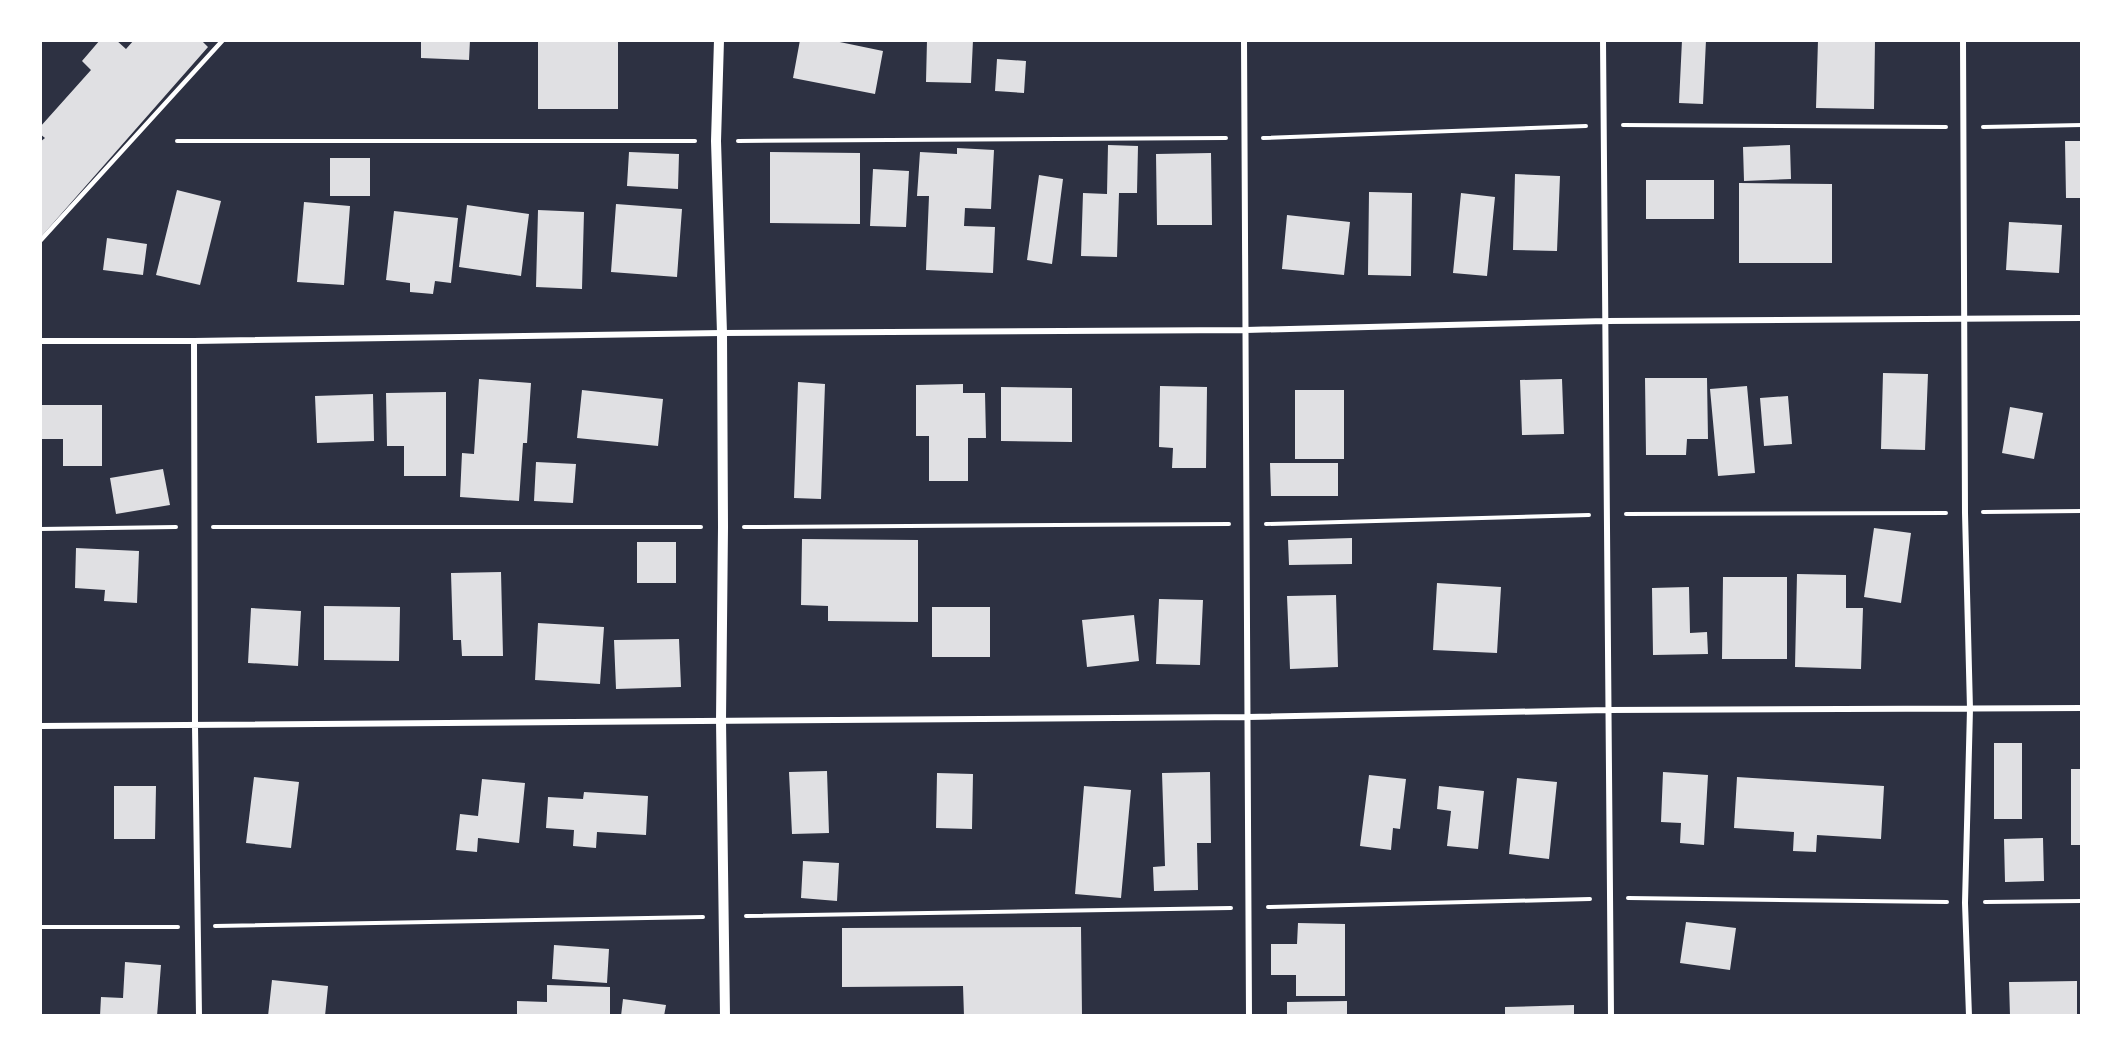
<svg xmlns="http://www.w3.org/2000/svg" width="2122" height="1056" viewBox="0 0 2122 1056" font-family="Karla,sans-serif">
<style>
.building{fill:#e0e0e3}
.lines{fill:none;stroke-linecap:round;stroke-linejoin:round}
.path{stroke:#fff;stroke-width:4}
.service{stroke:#fff;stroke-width:4.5}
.minor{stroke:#fff;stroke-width:6}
.tertiary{stroke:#fff;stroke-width:10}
</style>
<rect width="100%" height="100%" fill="#2d3142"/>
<!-- building -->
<path class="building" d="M100,40H116L126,49L134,40H201L208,47L40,238V142L45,138L40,134V127L91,70L82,61Z
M421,40H470L469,60L421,58Z
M800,40H830L883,51L875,94L793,78Z
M927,40H973L971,83L926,82Z
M1682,40H1706L1703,104L1679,103Z
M1818,40H1875L1874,109L1816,108Z
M538,41H618V109H538Z
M997,59L1026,61L1024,93L995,91Z
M2065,141H2082V198H2066Z
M1108,145L1138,146L1137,193H1119L1117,257L1081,256L1083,193L1107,194Z
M1790,145L1791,179L1744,181L1743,147Z
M957,148L994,150L991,209L965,208L964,226L995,227L993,273L926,270L929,196H917L920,152L957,154Z
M629,152L679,154L678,189L627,186Z
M770,152L860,153V224L770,223Z
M1211,153L1212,225H1157L1156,154Z
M330,158H370V196H330Z
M873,169L909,171L906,227L870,226Z
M1515,174L1560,176L1557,251L1513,250Z
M1039,175L1063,179L1052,264L1027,260Z
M1646,180H1714V219H1646Z
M1739,183L1832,184V263H1739Z
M177,190L221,201L200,285L156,275Z
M1369,192L1412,193L1411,276L1368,275Z
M1461,193L1495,197L1487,276L1453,273Z
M304,202L350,206L344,285L297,282Z
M616,204L682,209L677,277L611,272Z
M467,205L529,214L521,276L459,267Z
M538,210L584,212L582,289L536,287Z
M394,211L458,218L451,283L435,281L433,294L410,292V283L386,280Z
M1287,215L1350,222L1344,275L1282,269Z
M2009,222L2062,225L2059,273L2006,270Z
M107,238L147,244L143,275L103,270Z
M1883,373L1928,374L1925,450L1881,449Z
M1645,378H1707L1708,439H1687L1686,455H1646Z
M479,379L531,383L527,443H523L519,501L460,497L462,453L474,454Z
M1562,379L1564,434L1522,435L1520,380Z
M798,382L825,384L821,499L794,498Z
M963,384V393H985L986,438H968V481H929V436H916V385Z
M1160,386L1207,387L1206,468H1172L1173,448L1159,447Z
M1747,386L1755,473L1718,476L1710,389Z
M1001,387L1072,388V442L1001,441Z
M582,390L663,399L658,446L577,438Z
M1295,390H1344V459H1295Z
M446,392V476H404V446H387L386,393Z
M373,394L374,441L317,443L315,396Z
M1788,396L1792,444L1764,446L1760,398Z
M40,405H102V466H63V439H40Z
M2010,407L2043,413L2034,459L2002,453Z
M536,462L576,464L573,503L534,501Z
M1270,463H1338V496H1271Z
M163,469L170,505L116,514L110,478Z
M1874,528L1911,533L1901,603L1864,597Z
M1352,538V564L1289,565L1288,540Z
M802,539L918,540V622L828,621V606L801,605Z
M637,542H676V583H637Z
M76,548L139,551L137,603L104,601L105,590L75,588Z
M501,572L503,656H462L461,640H453L451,573Z
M1797,574L1846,575V608H1863L1861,669L1795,667Z
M1723,577H1787V659H1722Z
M1437,583L1501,587L1497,653L1433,650Z
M1689,587L1690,633L1707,632L1708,654L1653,655L1652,588Z
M1336,595L1338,667L1290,669L1287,596Z
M1159,599L1203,600L1200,665L1156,664Z
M324,606L400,607L399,661L324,660Z
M932,607H990V657H932Z
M251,608L301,611L298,666L248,663Z
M1134,615L1139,661L1087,667L1082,620Z
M538,623L604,627L600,684L535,680Z
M679,639L681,687L616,689L614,640Z
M1994,743H2022V819H1994Z
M2071,769H2082V845H2071Z
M827,771L829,833L792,834L789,772Z
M1210,772L1211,843H1197L1198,890L1154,891L1153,867L1165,866L1162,773Z
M1663,772L1708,775L1704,845L1680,843L1681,823L1661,822Z
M937,773L973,774L972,829L936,828Z
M1369,775L1406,779L1400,829L1393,828L1391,850L1360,846Z
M254,777L299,782L291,848L246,843Z
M1737,777L1884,786L1881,839L1817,835L1816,852L1793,851L1794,832L1734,828Z
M1517,778L1557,782L1549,859L1509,854Z
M482,779L525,783L519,843L478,838L477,852L456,850L460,814L478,816Z
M114,786H156L155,839H114Z
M1084,786L1131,790L1121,898L1075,894Z
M1439,786L1484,791L1478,849L1447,846L1451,811L1437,809Z
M584,792L648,796L646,835L597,832L596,848L573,846L574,830L546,828L548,797L583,799Z
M2043,838L2044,881L2005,882L2004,839Z
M803,861L839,863L837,901L801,898Z
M1686,922L1736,928L1730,970L1680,963Z
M1298,923L1345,924V996H1296V975H1271V944H1297Z
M1081,927L1082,1016H964L963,986L842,987V928Z
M554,945L609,949L607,983L552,979Z
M125,962L161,965L157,1016H100L101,997L123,998Z
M272,980L328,986L325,1016H268Z
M2077,981V1016H2010L2009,982Z
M547,985L610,987V1016H517V1001L547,1002Z
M623,999L666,1005L664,1016H621Z
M1347,1001V1016H1287V1002Z
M1574,1005V1016H1505V1007Z"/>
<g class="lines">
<!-- path -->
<path class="path" d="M1623,125L1946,127
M1983,127L2082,125
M1263,138L1586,126
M177,141H695
M738,141L1226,138
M1983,512L2082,511
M1626,514L1946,513
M1266,524L1589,515
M213,527H701
M744,527L1229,524
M40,529L176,527
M1628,898L1947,902
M1985,902L2082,901
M1268,907L1590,899
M746,916L1231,908
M215,926L703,917
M40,927H178"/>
<!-- service -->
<path class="service" d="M40,241L223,40"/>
<!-- minor -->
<path class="minor" d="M1244,40L1249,1016
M1603,40L1611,1016
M1963,40L1965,513L1970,709L1965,903L1969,1016
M40,341H194L722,333L1246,330L1606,321L2082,318
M194,341L195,726L199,1016
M40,726L1248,717L1608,710L2082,708"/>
<!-- tertiary -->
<path class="tertiary" d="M719,40L716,141L722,333L723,527L721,720L725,1016"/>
</g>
<!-- border -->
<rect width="2122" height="1056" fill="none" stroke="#ffffff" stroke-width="84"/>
</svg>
